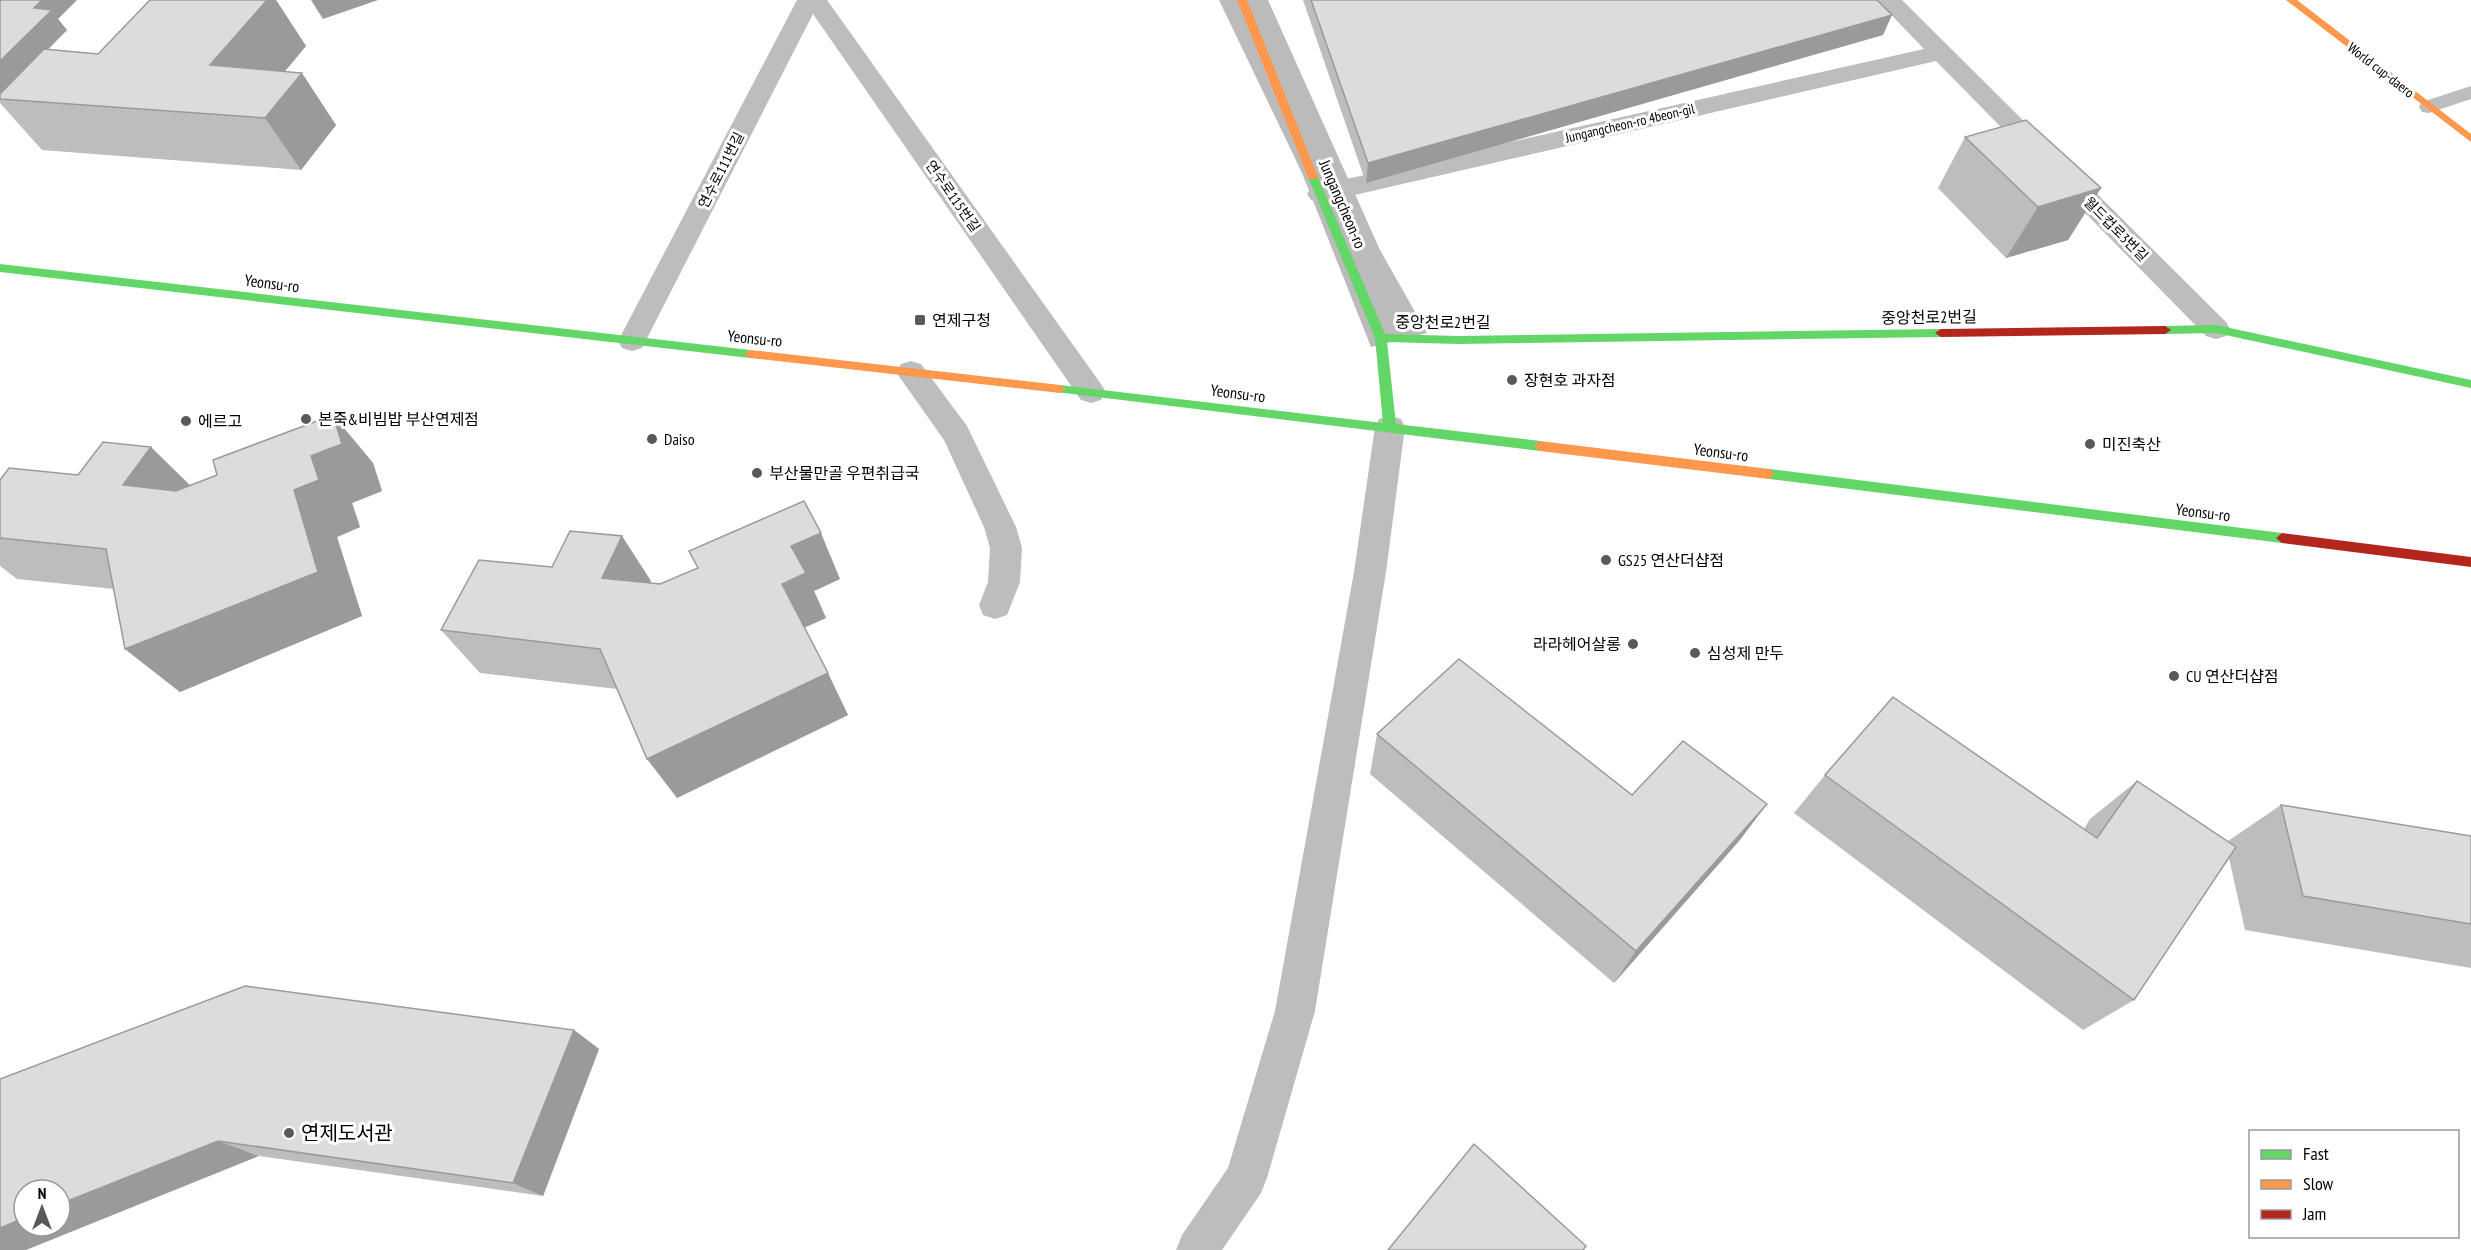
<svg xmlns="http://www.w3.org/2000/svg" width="2471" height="1250" viewBox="0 0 2471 1250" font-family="'PT Sans Narrow','Noto Sans KR',sans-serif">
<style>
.water{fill:#bbb}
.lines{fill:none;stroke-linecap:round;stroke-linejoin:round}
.lane{fill:#bdbdbd;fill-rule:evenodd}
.street{fill:#bdbdbd;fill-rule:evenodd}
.fast{fill:#63d668;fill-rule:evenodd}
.slow{fill:#ff974d;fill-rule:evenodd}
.jam{fill:#b3261e;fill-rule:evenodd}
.wall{fill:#bdbdbd}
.shaded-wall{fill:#9a9a9a}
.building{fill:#dcdcdc;stroke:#9a9a9a;stroke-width:1.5}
.poi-dot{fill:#595959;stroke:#fff;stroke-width:2}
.labels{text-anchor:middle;stroke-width:6;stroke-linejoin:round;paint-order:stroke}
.far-street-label{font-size:14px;fill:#000;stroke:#fff}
.street-label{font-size:16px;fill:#000;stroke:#fff}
.poi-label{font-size:16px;fill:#000;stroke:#fff;text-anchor:start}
.near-poi-label{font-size:20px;fill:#000;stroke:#fff;text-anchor:start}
</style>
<rect width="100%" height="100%" fill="#fff"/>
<!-- water -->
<path class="water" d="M1219,0H1268L1380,250L1427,333L1371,347L1302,173Z"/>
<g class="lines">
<!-- lane -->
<path class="lane" d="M2471,86V99L2429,113L2422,112L2419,107L2422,102Z"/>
<!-- street -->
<path class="street" d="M797,0H827L1101,384L1106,392L1101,400L1091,403L1081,400L813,14L642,348L632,351L622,348L618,341Z
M1877,0H1902L2226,322L2230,329L2226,336L2216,339L2206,336L1936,61L1320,203L1311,200L1307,194L1311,188L1320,185L1924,49Z
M911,361L921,364L967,426L1016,527L1022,548L1020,582L1007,615L995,619L983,615L979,605L988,582L990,548L984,527L944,440L896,372L901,364Z
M1390,416L1401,419L1405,427L1386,572L1315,1011L1267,1178L1261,1193L1222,1250H1176L1182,1235L1228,1168L1275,1011L1354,572L1375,427L1379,419Z"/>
<!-- fast -->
<path class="fast" d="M1313,173L1318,177L1385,334L1458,336L1941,329L1947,333L1941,337L1458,344L1387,342L1396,424L1540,441L1546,446L1540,451L1056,392L1054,389L1056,386L1060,385L1383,423L1375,338L1308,177Z
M0,264L750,350L756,354L750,358L0,272Z
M2216,325L2471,380V388L2216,333L2165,334L2159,330L2165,326Z
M1769,469L2282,533L2288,538L2282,543L1769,479L1763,474Z"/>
<!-- slow -->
<path class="slow" d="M1237,0H1247L1318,177L1317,179H1309L1308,177Z
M2286,0H2297L2471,134V142Z
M750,350L1060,385L1066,389L1060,393L750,358L744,354Z
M1540,441L1769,469L1775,474L1769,479L1540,451L1534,446Z"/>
<!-- jam -->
<path class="jam" d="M2165,326L2171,330L2165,334L1941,337L1935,333L1941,329Z
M2282,533L2471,557V567L2282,543L2276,538Z"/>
</g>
<!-- wall -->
<path class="wall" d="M0,0L58,19L67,30L48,49L98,54L150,0H276L306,46L285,71L336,125L301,170L42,150L0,103Z
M1303,0H1877L1883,35L1366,183Z
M1965,137L2101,188L2068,240L2006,258L1938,188Z
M333,415L373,463L382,491L352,503L360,527L337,537L362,616L180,692L125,649L114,589L17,579L0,566V480L190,485L217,475Z
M840,579L814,591L826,618L804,628L848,715L677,798L617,689L480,673L441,630L651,581L650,583L660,584Z
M1377,734L1632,795L1767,804L1739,841L1614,983L1370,774Z
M1825,775L2084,829L2090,819L2137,781L2228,841L2281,805L2471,836V968L2245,930L2229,858L2134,1000L2083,1030L1794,813Z
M574,1030L599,1049L543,1196L259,1156L0,1079Z"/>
<!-- shaded-wall -->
<path class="shaded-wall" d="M42,0H77L58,19L67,30L0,98V61L34,8Z
M266,0H276L306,46L247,117L210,65Z
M311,0H378L323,19Z
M1892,15L1883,35L1366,183L1368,163Z
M302,73L336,125L301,170L265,118Z
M2101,188L2068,240L2006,258L2038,207Z
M333,415L373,463L382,491L352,503L360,527L337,537L362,616L180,692L125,649L294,490L311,456Z
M151,447L200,495L123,485Z
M821,533L840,579L814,591L826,618L803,628L782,584L791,546Z
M622,536L651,581L632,623L602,578Z
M828,673L848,715L677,798L647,759Z
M1767,804L1739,841L1614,983L1636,951Z
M574,1030L599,1049L543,1196L513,1183Z
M218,1141L259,1156L26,1250H0V1228L24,1218V1226H60V1204Z"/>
<!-- building -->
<path class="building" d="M0,0H42L34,8L52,10L0,61Z
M150,0H267L210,65L302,73L265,118L0,99V94L44,49L98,54Z
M1311,0H1877L1892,15L1368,163Z
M2026,120L2101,188L2038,207L1965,137Z
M333,415L342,444L311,456L319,480L294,490L318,572L125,649L106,549L0,538V480L9,468L78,475L103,442L151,447L123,485L176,491L217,475L213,460Z
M804,501L821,533L791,546L806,573L782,584L828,673L647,759L600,649L441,630L479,560L552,567L570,531L622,536L602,578L660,584L698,568L689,551Z
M1459,659L1632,795L1683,741L1767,804L1636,951L1377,734Z
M1893,697L2097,838L2137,781L2236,847L2134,1000L1825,775Z
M2281,805L2471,836V924L2303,896Z
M245,986L574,1030L513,1183L218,1141L60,1204V1190H24V1218L0,1228V1079Z
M1474,1144L1586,1246L1583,1250H1388Z"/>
<!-- markers -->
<g class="poi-dot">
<rect x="914" y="314" width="12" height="12" rx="3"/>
<circle cx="1512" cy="380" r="6"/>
<circle cx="306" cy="419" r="6"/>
<circle cx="186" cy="421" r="6"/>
<circle cx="652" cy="439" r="6"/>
<circle cx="2090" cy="444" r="6"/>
<circle cx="757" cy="473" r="6"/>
<circle cx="1606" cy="560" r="6"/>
<circle cx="1633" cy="644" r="6"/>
<circle cx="1695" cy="653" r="6"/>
<circle cx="2174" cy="676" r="6"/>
<circle cx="289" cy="1133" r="6"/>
</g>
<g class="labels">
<!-- far-street labels -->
<g class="far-street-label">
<text transform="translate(2381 70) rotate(38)" y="5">World cup-daero</text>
<text transform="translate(1630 123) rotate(-13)" y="5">Jungangcheon-ro 4beon-gil</text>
<text transform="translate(721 170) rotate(-63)" y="5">연수로111번길</text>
<text transform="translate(953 196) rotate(55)" y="5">연수로115번길</text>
<text transform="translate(2116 229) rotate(45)" y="5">월드컵로3번길</text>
</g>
<!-- street labels -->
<g class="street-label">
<text transform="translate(1343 204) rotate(67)" y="6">Jungangcheon-ro</text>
<text transform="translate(272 283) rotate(7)" y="6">Yeonsu-ro</text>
<text transform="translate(1929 317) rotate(-1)" y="6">중앙천로2번길</text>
<text x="1443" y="328">중앙천로2번길</text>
<text transform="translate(755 338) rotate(6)" y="6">Yeonsu-ro</text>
<text transform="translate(1238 393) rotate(7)" y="6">Yeonsu-ro</text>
<text transform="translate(1721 452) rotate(7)" y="6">Yeonsu-ro</text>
<text transform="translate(2203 512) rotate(7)" y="6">Yeonsu-ro</text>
</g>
<!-- poi labels -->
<g class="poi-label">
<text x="932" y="326">연제구청</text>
<text x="1524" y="386">장현호 과자점</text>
<text x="318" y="425">본죽&amp;비빔밥 부산연제점</text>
<text x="198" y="427">에르고</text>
<text x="664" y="445">Daiso</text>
<text x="2102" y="450">미진축산</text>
<text x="769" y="479">부산물만골 우편취급국</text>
<text x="1618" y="566">GS25 연산더샵점</text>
<text x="1621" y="650" text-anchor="end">라라헤어살롱</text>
<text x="1707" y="659">심성제 만두</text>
<text x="2186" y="682">CU 연산더샵점</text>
</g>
<!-- near-poi labels -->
<g class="near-poi-label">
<text x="301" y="1140">연제도서관</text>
</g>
</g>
<!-- legend -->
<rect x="2249" y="1130" width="210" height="108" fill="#ffffff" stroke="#999999" stroke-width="1.5"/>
<rect x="2261" y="1150" width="30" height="9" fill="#63d668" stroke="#999999" stroke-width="1.5"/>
<text x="2303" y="1160" font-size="18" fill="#000000">Fast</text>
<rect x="2261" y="1180" width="30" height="9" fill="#ff974d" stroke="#999999" stroke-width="1.5"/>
<text x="2303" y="1190" font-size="18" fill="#000000">Slow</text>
<rect x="2261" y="1210" width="30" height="9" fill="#b3261e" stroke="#999999" stroke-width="1.5"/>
<text x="2303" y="1220" font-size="18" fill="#000000">Jam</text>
<!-- north arrow -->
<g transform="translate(42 1208)"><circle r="28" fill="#ffffff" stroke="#999999" stroke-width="1.5"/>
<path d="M0-4.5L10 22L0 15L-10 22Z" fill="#595959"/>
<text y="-9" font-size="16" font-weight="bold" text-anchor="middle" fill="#000000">N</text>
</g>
</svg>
